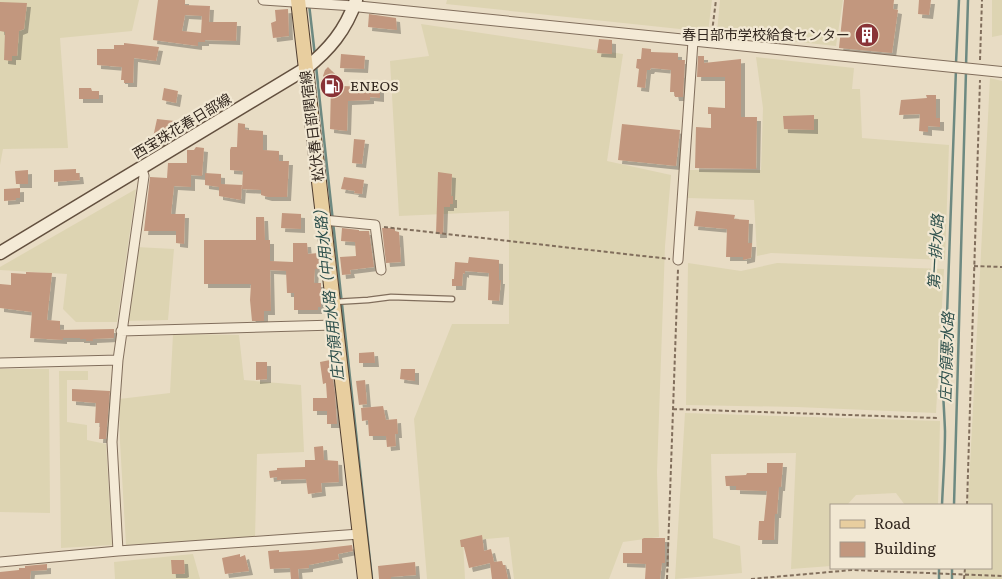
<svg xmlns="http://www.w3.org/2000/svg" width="1002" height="579" viewBox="0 0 1002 579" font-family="Literata,'Noto Sans JP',serif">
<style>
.farmland{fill:#ddd4b2}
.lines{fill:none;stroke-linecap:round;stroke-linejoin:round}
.stream{stroke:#6d8981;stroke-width:2.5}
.building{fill:#c2977e;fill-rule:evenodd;filter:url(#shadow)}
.service-casing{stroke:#816e5c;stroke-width:7}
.minor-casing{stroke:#816e5c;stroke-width:11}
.tertiary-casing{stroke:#816e5c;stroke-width:12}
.secondary-casing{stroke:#63503f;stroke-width:15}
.primary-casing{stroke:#4f3d30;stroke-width:16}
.path{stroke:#816e5c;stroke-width:2;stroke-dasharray:4 2.5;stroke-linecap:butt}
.service{stroke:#f4ead6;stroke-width:4.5}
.minor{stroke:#f4ead6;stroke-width:9}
.tertiary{stroke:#f4ead6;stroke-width:10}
.secondary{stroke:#f4ead6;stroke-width:12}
.primary{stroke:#e8ce9f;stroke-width:14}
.labels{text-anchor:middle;stroke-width:4.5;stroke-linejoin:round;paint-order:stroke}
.poi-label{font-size:14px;fill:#32271f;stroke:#f1e7d2;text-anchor:end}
.street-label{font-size:14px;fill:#32271f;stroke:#f1e7d2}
.water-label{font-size:15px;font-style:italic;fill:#2f514d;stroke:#f1e7d2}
</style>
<defs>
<filter id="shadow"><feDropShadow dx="4" dy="4" stdDeviation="0" flood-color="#0004"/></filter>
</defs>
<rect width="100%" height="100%" fill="#e8dcc4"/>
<!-- farmland -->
<path class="farmland" d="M0,0H139L132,31L60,38L68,148L3,149L0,165Z
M447,0H712L708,32L446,4Z
M720,0H843L836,46L717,33Z
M992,0H1002V35L992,37Z
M421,24L623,54L607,161L671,175L665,246L657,472L659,537L623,542L609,579H514L509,537L463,541L465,579H427L414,419L452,324H509V211L399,216L390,61L429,56Z
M756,57L854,68L852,89H860L862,138L949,145L945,260L771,253L757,256L754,200L688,198L690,170H761L763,108Z
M990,78L1002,81V579H964L965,568H991V505H968Z
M136,189L117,322H76L63,309L67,274L0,270V267Z
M136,247L174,249L168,320L123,321Z
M688,263L741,271L777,263L944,269L936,413L797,407L686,405Z
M173,334L239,335L244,380L301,385L304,452L257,454L255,538L126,545L120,442L119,399L170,393Z
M0,369H49L50,513L0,512Z
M59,371H88V380H67V422L87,425V440L106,444L112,545L61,548Z
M685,413L940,421L938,505H905L896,493L856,495L847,505H831V566L791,569L796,453L711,454L713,538L740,546L742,573L675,579Z
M193,554L200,579H115L114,562Z"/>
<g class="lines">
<!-- stream -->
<path class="stream" d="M309,4L315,56
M956,63L959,0
M316,66L372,579
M966,66L968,0
M942,505C943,481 945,456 945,431C944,401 940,371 946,342L956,69
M954,505L966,71
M939,579V568
M952,579V568"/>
</g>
<!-- building -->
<path class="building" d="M158,0H185V5L210,6L209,22H237L236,41L205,40V42H198V46L153,40ZM185,15L202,16L201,33L182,31Z
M844,0H894L893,9L898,10L892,53L839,48Z
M919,0H931L929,15L918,14Z
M0,2L27,3L24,29L19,31L17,56H12V61L4,60L5,32L0,31Z
M288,9L289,36L273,38L271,23L276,21L275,10Z
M369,14L396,18L397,30L368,27Z
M599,39L612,40V54L597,53Z
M124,43L159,47L156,61L134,58L133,83H124V80H121L122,67L97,65V49H114V45H124Z
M642,48L651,49V52L678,53V60H685L683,97H675L674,92H670L671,70L651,68L650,70H647L645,88L637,87L639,69L636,68L637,59H641Z
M341,54L365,56L364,69L340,68Z
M698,56H704V63L741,59V117H757L756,169L695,168L696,127L711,128V114H708V107L725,108V77H697Z
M328,67L339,78V86L380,87V98L370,97V100L348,101L347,131L330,129L331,84L323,76L325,70Z
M79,88H91L92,91H99V99H79Z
M164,88L178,91L176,103L162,100Z
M926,95H936V118H940V127L928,126V132L919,131L920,114L899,115L901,100L927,98Z
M814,115V130L784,129L783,116Z
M157,119L175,121L173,135L162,134L160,143L152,142Z
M238,123L245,124V129L248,130L263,131V150L279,151V161H289L287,197H268L261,195V190L242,189L243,171L230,170V150L231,147H237Z
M622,124L680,130L676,166L618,160Z
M354,139L365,140L362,164L352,163Z
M196,147L204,148L202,176L191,175V187L174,186L171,214H185L184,244L176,243V231H144L150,177L167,178L168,163H187V150H194Z
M76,169V173H79L80,180L54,182V170Z
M28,170V184H16L15,171Z
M438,172L452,174L451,196H453V204H450V207H444L443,234H436Z
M205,173L221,174V184L242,185L241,200L219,196V187L205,185Z
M344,177L364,180L362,194L354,193L355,191L341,189Z
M20,188V198H16V200L4,201V189Z
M696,211L735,215L734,219L749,220L748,243H752L751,258L743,260V257H726L727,229L694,226Z
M282,213L301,214V229L281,228Z
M256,217H264L265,240H270V261L293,262V243H307L308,254L318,253L319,269H315L314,283H321V307H318V310H294V293H287L286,271L270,270L271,311H264V321H252L250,300L251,284H204V240H256Z
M342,228L359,230V231H369L374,267L350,270L351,274L342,275L340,257L356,256L355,242L341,241Z
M382,228H395V231L399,232L401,262L386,263Z
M469,257L499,260V280H501L499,301L488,300L489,273L465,271V274L463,273L462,286H452V279H454L455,262L468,263Z
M26,272L52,273L47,320L60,321V330L114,329V338L93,339V341H86V339H80V338H63V340L30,338L32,312L0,308V284L11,285V273L26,274Z
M374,352L375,363H359V353Z
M330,360L335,393L337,424H327V411H313V398H327L326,383L323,384L320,362Z
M256,362H267V379L256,380Z
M401,369H415V381L400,379Z
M365,380L367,404L359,405L356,381Z
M72,389L110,391L106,439H99L100,423H95L96,403L72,401Z
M383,406L386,420L397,419L398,434H395L396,446L387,447L386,436H369L368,420L362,421L361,408Z
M323,446L324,460L338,461L339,482L321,483L322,492L308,494L306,479L277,480V477L270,478L269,471L277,470V468L305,467V460H315L314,447Z
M767,463H783L781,487H779L777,514H775L774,540H758L759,521H764L767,491L736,490V486H726L725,476L746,475L747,473H767Z
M482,535L484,551L491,549L494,562L502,561L503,565H505L508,579H492L490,563L469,568L464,547H461L460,540Z
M644,538H665V563H662L660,579H645L646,564L623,563V553H642V539Z
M352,545L353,551L338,554L339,559L309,565V568L298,569L299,579H291L290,568L270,569L268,551L279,550V552L310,550Z
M240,554V557L245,555L249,571L225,574L222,558Z
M171,560H184L185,573L183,574H172Z
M415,562L416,575L391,577V579H379L378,566Z
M47,564V570L31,571L30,579H0V572L19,570V568H25V566Z"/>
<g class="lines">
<!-- service casing -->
<g class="service-casing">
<path id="service" d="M334,302L368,300L391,297L452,299"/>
</g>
<!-- minor casing -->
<g class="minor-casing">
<path id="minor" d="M263,0L354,6
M323,220L375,225L381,270
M678,260L693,41
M121,331L335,325
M0,363L118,360
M118,551L112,442L118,360L144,176L142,169
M0,562L118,551L360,534"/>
</g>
<!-- tertiary casing -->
<g class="tertiary-casing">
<path id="tertiary" d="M354,6L1002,72"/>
</g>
<!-- secondary casing -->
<g class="secondary-casing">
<path id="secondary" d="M0,253L305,69C329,50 346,30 356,0"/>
</g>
<!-- primary casing -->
<g class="primary-casing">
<path id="primary" d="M298,0L365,579"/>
</g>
<!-- path -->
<path class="path" d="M712,32L716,0
M980,60L982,0
M384,227L670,259
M974,266L1002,267
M673,409L937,418
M967,505L980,80
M667,579L678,269
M751,579L852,570L1002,576
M964,579L965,568"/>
<!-- service -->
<use href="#service" class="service"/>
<!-- minor -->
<use href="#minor" class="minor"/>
<!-- tertiary -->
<use href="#tertiary" class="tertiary"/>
<!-- secondary -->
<use href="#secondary" class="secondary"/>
<!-- primary -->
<use href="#primary" class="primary"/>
</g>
<!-- icons -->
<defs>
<g id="building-disc" transform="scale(1.25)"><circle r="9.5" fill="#893337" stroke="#f1e7d2"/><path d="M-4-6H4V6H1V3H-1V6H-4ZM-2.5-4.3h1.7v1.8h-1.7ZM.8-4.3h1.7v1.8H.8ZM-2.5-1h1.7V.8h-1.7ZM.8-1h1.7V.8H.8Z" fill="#fff"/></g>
<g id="fuel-disc" transform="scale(1.25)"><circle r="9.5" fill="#893337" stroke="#f1e7d2"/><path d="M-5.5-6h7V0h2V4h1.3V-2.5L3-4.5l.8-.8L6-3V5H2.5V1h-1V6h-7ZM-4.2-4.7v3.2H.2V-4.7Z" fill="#fff"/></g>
</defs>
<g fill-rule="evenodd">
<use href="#building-disc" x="867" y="35"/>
<use href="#fuel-disc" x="332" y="86"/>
</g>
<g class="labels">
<!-- poi labels -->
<g class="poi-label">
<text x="850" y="40">春日部市学校給食センター</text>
<text x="350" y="91" text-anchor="start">ENEOS</text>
</g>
<!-- street labels -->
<g class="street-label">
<text transform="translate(182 126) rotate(-31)" y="5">西宝珠花春日部線</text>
<text transform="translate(312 126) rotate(-97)" y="5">松伏春日部関宿線</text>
</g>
<!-- water labels -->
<g class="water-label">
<text transform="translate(936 252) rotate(-87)" y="5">第一排水路</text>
<text transform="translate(329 291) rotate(-96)" y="5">庄内領用水路（中用水路）</text>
<text transform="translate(947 357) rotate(-88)" y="5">庄内領悪水路</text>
</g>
</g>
<!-- legend -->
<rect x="830" y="504" width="162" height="65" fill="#f1e7d2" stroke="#a59a8a"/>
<rect x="840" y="520" width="25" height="8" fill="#e8ce9f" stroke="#a59a8a"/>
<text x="874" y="529" font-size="15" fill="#32271f">Road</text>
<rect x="840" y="542" width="25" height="15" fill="#c2977e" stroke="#a59a8a"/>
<text x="874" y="554" font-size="15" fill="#32271f">Building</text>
</svg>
